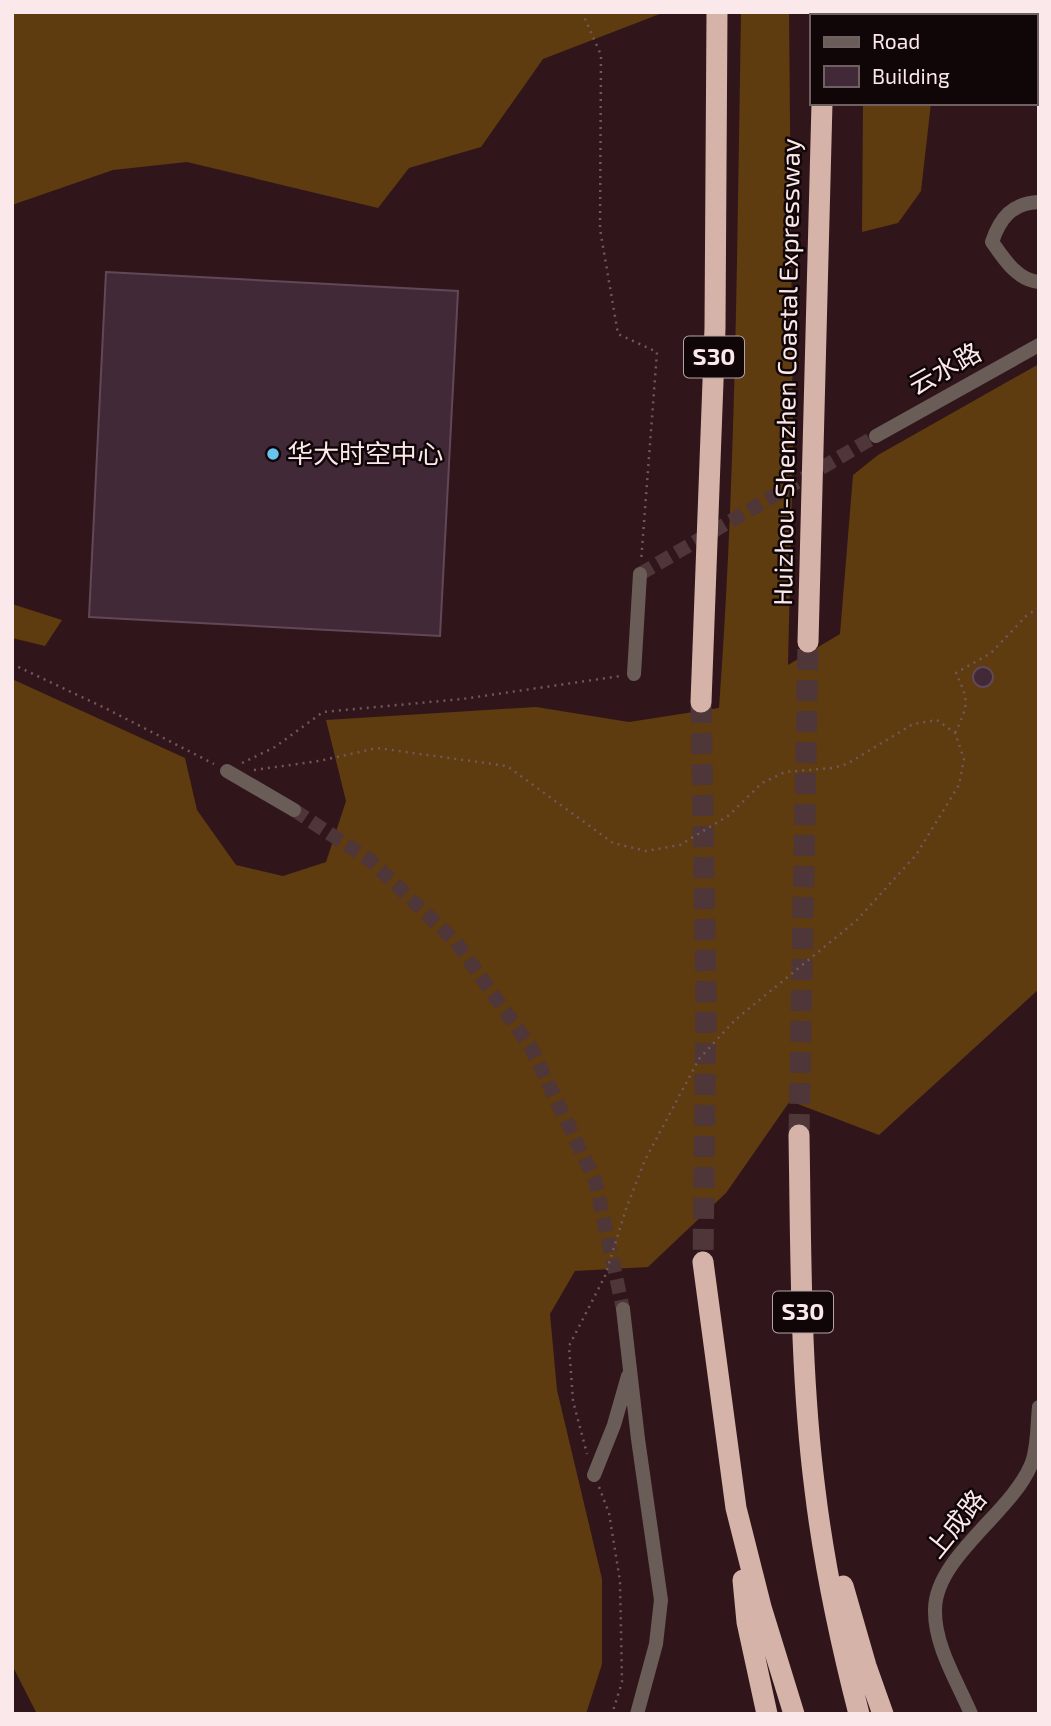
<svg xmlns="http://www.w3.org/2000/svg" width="1051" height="1726" viewBox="0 0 1051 1726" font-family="'Exo 2','Noto Sans SC',sans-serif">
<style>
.forest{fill:#5f3b10}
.building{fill:#412938;stroke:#624857;stroke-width:2}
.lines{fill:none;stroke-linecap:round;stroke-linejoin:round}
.minor-tunnel{stroke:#4e3639;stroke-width:14;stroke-dasharray:14 7;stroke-linecap:butt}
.highway-tunnel{stroke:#4e3639;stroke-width:21;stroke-dasharray:21 10;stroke-linecap:butt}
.path{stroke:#70585b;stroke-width:2.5;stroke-dasharray:2 5;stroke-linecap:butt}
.minor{stroke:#6a5d58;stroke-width:14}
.highway{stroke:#d5b3a8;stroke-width:21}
.poi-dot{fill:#66c4ef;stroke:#110607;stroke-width:2.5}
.labels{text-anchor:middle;stroke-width:5;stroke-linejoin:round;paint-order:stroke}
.shield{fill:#110607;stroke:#b5a4a6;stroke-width:2}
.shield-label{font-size:24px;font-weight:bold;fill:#fbe8ea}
.street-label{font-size:26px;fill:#fbe8ea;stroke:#110607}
.poi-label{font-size:26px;fill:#fbe8ea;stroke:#110607;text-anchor:start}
</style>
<rect width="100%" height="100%" fill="#30161a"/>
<!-- forest -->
<path class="forest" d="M12,12H665L543,59L481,147L409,168L378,208L187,162L113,170L12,205Z
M741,12H789L793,449L788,665L840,634L853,475L878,455L1039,364V989L879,1135L790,1101L726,1193L648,1267L575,1271L550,1314L557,1390L602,1579V1664L586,1714H37L12,1665V679L185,758L197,810L236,865L283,876L326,862L346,801L326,720L536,707L629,722L719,708C736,477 737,245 741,12Z
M863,103H931L921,191L898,223L862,232Z
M12,604L62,620L45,646L12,638Z"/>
<!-- building -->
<path class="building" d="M106,272L458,291L440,636L89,617Z
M973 677a10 10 0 1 1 20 0a10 10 0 1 1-20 0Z"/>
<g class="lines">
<!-- minor-tunnel -->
<path class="minor-tunnel" d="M640,574L876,436
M294,810L371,861L456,942L530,1046L595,1180L623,1309"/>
<!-- highway-tunnel -->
<path class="highway-tunnel" d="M701,702L706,1002L703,1262
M799,1135L808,642"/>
<!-- path -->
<path class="path" d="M582,12L601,55L600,229L618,334L657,352L641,562
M12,664L105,708L214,764
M955,733C969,704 969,701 956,673L991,653L1027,615L1039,608
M242,763L275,747L323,712L462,699L621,676
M254,770L319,761L377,748L507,766L613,843L646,851L680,845L728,816L762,783L785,772L832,768L847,764L913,724L937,720L955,733L964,759L959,785L916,855L856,921L735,1020L699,1059L645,1160L626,1209L605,1276L569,1346L573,1401L587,1454
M599,1487L609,1513L620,1581L622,1682L612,1714"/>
<!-- minor -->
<path class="minor" d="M1039,202C1012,203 1000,218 992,242C1004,259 1017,280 1039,282
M876,436L1039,345
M634,674L640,574
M227,771L294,810
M623,1309L638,1439L661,1600L656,1644L637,1714
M594,1475L614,1425L628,1376
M971,1714C957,1681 934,1645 935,1609C936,1557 1011,1513 1031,1465C1038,1449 1037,1425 1039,1407"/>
<!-- highway -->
<path class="highway" d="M824,16V12
M808,642L822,103
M701,702L715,328L717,12
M799,1135C801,1253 800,1373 815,1490C824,1565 840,1640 859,1714
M703,1262L736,1508L761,1607L794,1714
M743,1580L747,1622L767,1714
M843,1586L866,1666L883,1714"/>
</g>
<!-- markers -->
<circle class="poi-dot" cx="273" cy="454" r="7"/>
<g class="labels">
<!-- shield labels -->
<g class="shield">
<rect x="684" y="336.5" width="60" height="41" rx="5"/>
<rect x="773" y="1291.5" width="60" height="41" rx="5"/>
</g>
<g class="shield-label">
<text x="714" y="365">S30</text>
<text x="803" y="1320">S30</text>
</g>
<!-- street labels -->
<g class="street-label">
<text transform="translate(945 369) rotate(-29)" y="9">云水路</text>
<text transform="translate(787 372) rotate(-89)" y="9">Huizhou-Shenzhen Coastal Expressway</text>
<text transform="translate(956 1524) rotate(-51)" y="9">上成路</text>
</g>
<!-- poi labels -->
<g class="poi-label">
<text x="287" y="463">华大时空中心</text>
</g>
</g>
<!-- border -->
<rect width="1051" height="1726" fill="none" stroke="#fbe8ea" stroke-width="28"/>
<!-- legend -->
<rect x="810" y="14" width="228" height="91" fill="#110607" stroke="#6f6062" stroke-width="2"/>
<rect x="824" y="37" width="35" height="10" fill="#6a5d58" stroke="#6f6062" stroke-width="2"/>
<text x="872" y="49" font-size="21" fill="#fbe8ea">Road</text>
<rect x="824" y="66" width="35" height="21" fill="#412938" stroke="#6f6062" stroke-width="2"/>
<text x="872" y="84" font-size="21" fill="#fbe8ea">Building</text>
</svg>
